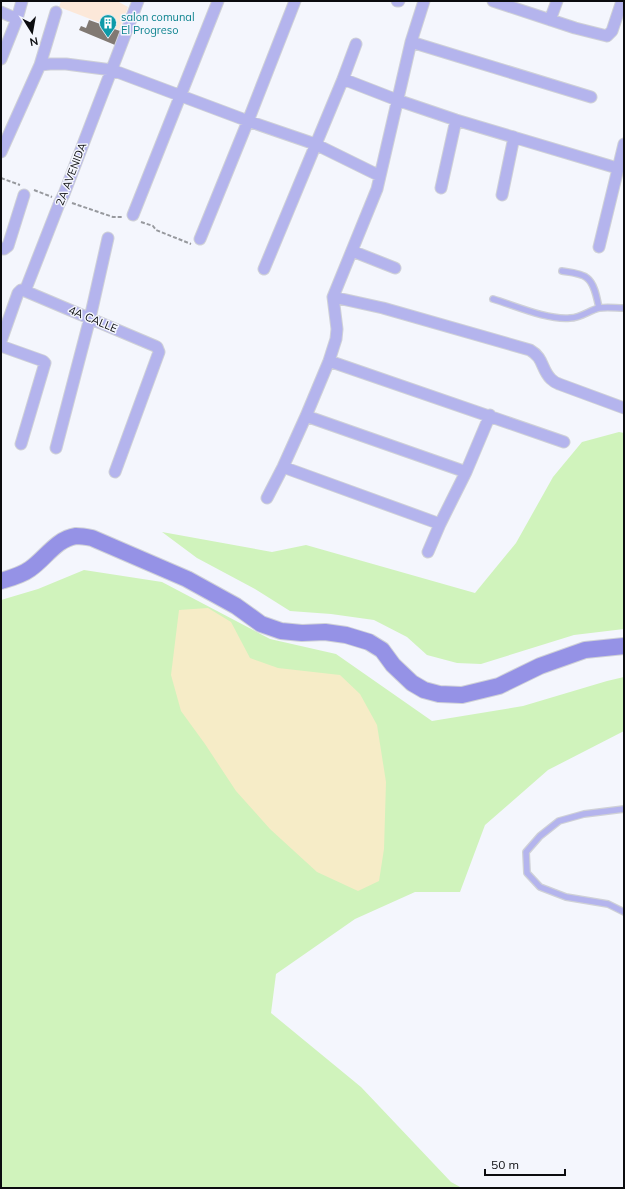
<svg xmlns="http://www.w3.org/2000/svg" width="625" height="1189" viewBox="0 0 625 1189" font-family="Mulish,sans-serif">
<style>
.education{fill:#fce8d9}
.green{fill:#d0f3bc}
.sand{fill:#f6ecc7}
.building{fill:#817973}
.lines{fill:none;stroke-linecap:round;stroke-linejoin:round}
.service-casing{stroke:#cfd1d7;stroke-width:8}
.minor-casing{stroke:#cfd1d7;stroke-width:13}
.secondary-casing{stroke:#cfd1d7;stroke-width:18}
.path{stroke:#97999e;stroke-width:2;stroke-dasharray:4 2;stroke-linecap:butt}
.service{stroke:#b4b4ed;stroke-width:5.5}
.minor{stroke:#b4b4ed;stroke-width:11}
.secondary{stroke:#9592e6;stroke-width:16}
.minor-bridge-casing{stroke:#cfd1d7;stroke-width:13;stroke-linecap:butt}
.minor-bridge{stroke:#b4b4ed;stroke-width:11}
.labels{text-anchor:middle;stroke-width:3;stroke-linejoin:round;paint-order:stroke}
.culture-label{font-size:11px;fill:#0d838f;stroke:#f4f6fd;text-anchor:start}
.street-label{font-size:11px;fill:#0b0c0f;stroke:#f4f6fd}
</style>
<rect width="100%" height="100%" fill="#f4f6fd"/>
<!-- education -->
<path class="education" d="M61,1H117L128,7L119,30L59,7Z"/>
<!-- green -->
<path class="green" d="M619,432L624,433V629L574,635L481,664L457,663L427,655L407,637L374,620L331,614L290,611L255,589L197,558L162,532L272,552L306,545L475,593L516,543L553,477L582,442Z
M84,570L162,582L270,639L336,654L432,721L523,706L607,681L624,677V731L548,770L485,825L460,892H415L355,919L276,974L271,1013L361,1087L451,1182L462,1188H1V600L38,589Z"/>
<!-- sand -->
<path class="sand" d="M208,608L231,622L250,658L278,668L340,675L360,694L377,725L386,782L384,849L379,881L358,891L317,872L270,829L236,791L205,744L181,711L171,675L179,610Z"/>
<!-- building -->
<path class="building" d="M89,20L120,31L115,45L79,30L81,26L86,28Z"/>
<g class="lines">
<!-- service casing -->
<g class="service-casing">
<path id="service" d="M562,271C569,272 582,273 587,278C595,284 597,299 599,308
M493,299C516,306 547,320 570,318C581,318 590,310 599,308C607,307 616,308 624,308
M624,809L584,814L559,821L540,836L526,852L527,873L540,887L566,897L608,904L624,912"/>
</g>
<!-- minor casing -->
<g class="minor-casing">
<path id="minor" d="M397,1H399
M493,1L575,28L607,36L612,31L622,1
M1,12L17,19
M550,20L557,1
M411,42L424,1
M1,59L17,19L22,1
M40,65L56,12
M343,79L397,100L456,120L617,168
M1,152L40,65L50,64H66L112,70L248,121L315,144L380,176
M441,188L456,120
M64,194L138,1
M502,195L514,137
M133,215L218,1
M200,239L248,121L295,1
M599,247L624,144
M1,248L4,249L8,246L24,195
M352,251L395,268
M264,269L343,79L356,44
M25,291L155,346L157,347L159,352L115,472
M333,297L383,308L530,350C544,358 541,369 551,379C553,381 556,383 559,384L624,408
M1,341L18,293L21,290L25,291L59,204
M1,346L43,361L45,363L21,444
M329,361L564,442
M306,416L466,472
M56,448L90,318L108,238
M283,467L440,524
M267,498L283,467L306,416L329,361L336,339L337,329L333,297L377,189L411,42L591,97
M428,552L440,524L466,472L490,415"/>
</g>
<!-- secondary casing -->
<g class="secondary-casing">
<path id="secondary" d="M1,581C11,578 22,575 30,569C45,559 56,539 76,536C81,536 87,537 92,538L187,579L236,606L261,624L281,631L302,633L325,632L346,635L369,642L382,650L393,665L412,683L424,690L439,694L462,695L499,686L540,666L585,650L624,646"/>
</g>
<!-- path -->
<path class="path" d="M1,178L20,185
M34,190L52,197
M72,203L113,217H123
M141,222L153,226L156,230L191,244"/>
<!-- service -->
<use href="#service" class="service"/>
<!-- minor -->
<use href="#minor" class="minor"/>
<!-- secondary -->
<use href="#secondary" class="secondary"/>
<!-- minor-bridge casing -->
<g class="minor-bridge-casing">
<path id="minor-bridge" d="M59,204L64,194"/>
</g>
<!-- minor-bridge -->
<use href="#minor-bridge" class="minor-bridge"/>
</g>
<!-- icons -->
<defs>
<g id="building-pin" transform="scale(0.9)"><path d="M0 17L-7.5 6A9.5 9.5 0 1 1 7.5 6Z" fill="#0f9aa8" stroke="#f4f6fd"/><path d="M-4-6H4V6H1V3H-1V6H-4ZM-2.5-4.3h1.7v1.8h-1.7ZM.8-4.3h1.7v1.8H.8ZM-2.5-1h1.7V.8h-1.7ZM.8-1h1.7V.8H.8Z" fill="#fff"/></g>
</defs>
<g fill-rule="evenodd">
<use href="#building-pin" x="108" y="23"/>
</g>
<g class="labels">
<!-- culture labels -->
<g class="culture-label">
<text x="121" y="21">salon comunal<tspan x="121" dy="13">El Progreso</tspan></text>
</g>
<!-- street labels -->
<g class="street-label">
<text transform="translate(71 174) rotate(-69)" y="4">2A AVENIDA</text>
<text transform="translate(93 319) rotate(23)" y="4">4A CALLE</text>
</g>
</g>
<!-- border -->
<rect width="625" height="1189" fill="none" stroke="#0b0c0f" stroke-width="4"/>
<!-- north arrow -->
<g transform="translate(32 32) rotate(169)" stroke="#f4f6fd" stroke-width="3" paint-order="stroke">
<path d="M0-3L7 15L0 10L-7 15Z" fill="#0b0c0f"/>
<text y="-6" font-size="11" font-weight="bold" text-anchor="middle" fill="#0b0c0f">N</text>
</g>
<!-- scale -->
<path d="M485 1169v6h80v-6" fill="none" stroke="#0b0c0f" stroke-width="2"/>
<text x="491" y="1169" font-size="12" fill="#0b0c0f" stroke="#f4f6fd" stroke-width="3" paint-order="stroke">50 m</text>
</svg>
